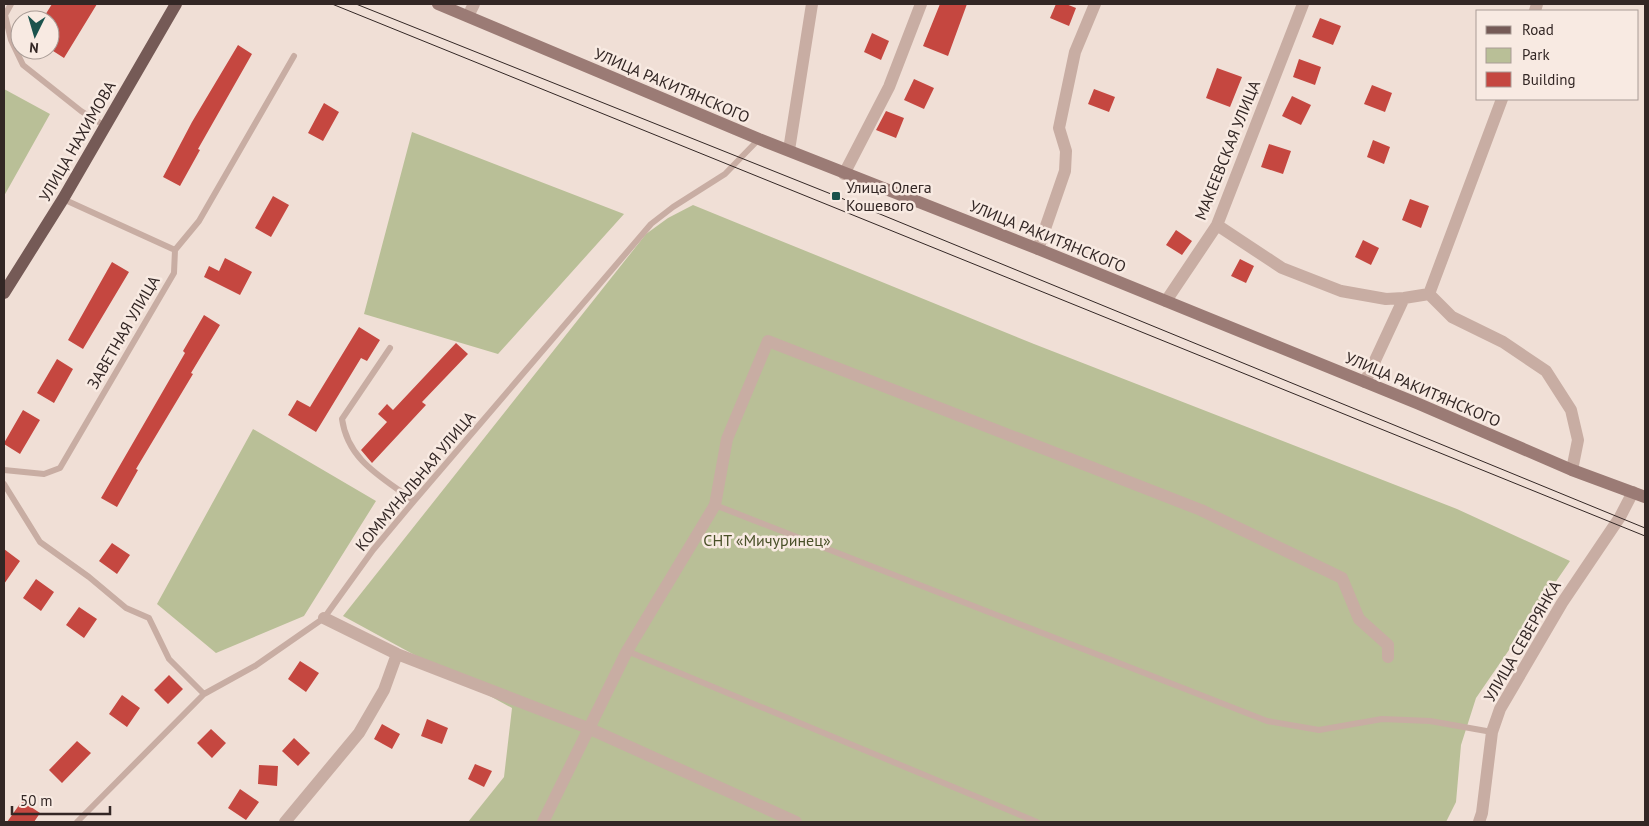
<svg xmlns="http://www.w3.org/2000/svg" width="1649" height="826" viewBox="0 0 1649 826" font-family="'PT Sans',sans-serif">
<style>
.green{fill:#b9bf97}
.building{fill:#c54740}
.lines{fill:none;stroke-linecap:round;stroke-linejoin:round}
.service{stroke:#c8ada3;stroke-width:6}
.minor{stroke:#c8ada3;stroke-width:12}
.secondary{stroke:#9b7b75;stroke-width:12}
.primary{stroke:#755a56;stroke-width:12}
.tram{stroke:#332725;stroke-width:1}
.poi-dot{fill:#1b534d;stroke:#f8eae2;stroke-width:2}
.labels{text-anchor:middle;stroke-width:5;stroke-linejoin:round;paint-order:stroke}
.street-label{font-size:16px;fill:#332725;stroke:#f8eae2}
.poi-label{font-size:16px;fill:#332725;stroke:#f8eae2;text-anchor:start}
.park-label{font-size:16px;fill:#4a5129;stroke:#f8eae2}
</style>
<rect width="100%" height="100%" fill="#f0dfd6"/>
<!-- green -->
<path class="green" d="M4,89L50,114L4,196Z
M412,132L624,214L498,354L364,314Z
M693,205L1034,344L1457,509L1570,561L1476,698L1461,745L1456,802L1446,822H468L504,777L512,708L343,616L646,234L668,218Z
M253,429L376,501L304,616L216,653L157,604Z"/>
<!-- building -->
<path class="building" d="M52,4H97L64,58L50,49V20H42Z
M940,4H967L948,56L923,46Z
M1056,4H1066L1076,8L1069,26L1050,18Z
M1320,18L1341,26L1333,45L1312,37Z
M872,33L889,41L881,60L864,52Z
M238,45L252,54L198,149L200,150L180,186L163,177L192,122Z
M1299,59L1321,67L1315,85L1293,77Z
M1217,68L1242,77L1230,107L1206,98Z
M914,79L934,88L924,109L904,100Z
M1372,85L1392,93L1385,112L1364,104Z
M1094,89L1115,97L1109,112L1088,104Z
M1292,96L1311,105L1301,125L1282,116Z
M324,103L339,112L323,141L308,133Z
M886,111L904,118L896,138L876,130Z
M1373,140L1390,147L1384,164L1367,157Z
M1269,144L1291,151L1283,174L1261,167Z
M273,196L289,205L271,237L255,228Z
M1410,199L1429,206L1421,228L1402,220Z
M1176,230L1192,241L1182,255L1166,245Z
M1363,240L1379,248L1371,265L1355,257Z
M225,258L252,272L240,295L204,277L209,266L219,271Z
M1240,259L1254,266L1246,283L1231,276Z
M112,262L129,272L83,349L68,340Z
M204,315L220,325L191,373L193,374L136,469L138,470L117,507L101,498L185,353L183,351Z
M359,327L380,340L367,361L361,358L316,432L288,415L297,400L310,407Z
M456,343L468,354L422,402L426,405L372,463L361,450L387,422L378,414L387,404L393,410Z
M57,359L73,369L54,403L37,393Z
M23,410L40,420L20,454L4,444V443Z
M112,543L130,555L117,574L99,561Z
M4,549L20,561L4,584Z
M36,579L54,592L41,611L23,598Z
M79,607L97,619L84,638L66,625Z
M300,661L319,673L306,692L288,679Z
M169,675L183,689L168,704L154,690Z
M122,695L140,708L127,727L109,714Z
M427,719L448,728L442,744L421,736Z
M382,724L400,734L392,749L374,739Z
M211,729L226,743L212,758L197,743Z
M294,738L310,753L298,766L282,751Z
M77,741L91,753L62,783L49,770Z
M475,764L492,771L484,787L468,779Z
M259,765L278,766L277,786L258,784Z
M240,789L259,802L246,820L228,808Z
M22,801L40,813L34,822H7Z"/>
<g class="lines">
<!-- service -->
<path class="service" d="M11,4L5,15L11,40L23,65L81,111L105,126
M63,199L175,250
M390,348L342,419C348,461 382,477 414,501
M4,470L44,474L60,468L174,273L175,250L199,221L294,56
M4,484L40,542L89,577L126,608L149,618L169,659L204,694
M715,505L1267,721L1319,730L1382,719L1430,721L1492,732
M627,651L1037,822
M77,822L204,694L255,666L324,618L373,550L414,501L651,224L673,207L725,174L759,139"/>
<!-- minor -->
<path class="minor" d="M1535,11L1537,4
M468,16L474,4
M1502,99L1429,294L1452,317L1503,342L1546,371L1571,410L1578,440L1572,470
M789,150L812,4
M844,174L889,87L921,4
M1217,225L1282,268L1341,291L1386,299L1404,298L1429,294
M1038,249L1065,171L1066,151L1059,128L1075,52L1095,4
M1166,301L1217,225L1303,4
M1365,382L1404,298
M324,618L397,654L588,728L796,822
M285,822L359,733L384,690L397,654
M543,822L627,651L715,505L727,439L768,341L1201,510L1342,578L1359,619L1388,645V657
M1479,822L1482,813L1492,732L1500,709L1562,603L1620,517L1633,492"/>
<!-- secondary -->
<path class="secondary" d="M438,4L759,139L1038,249L1419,404L1572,470L1645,497"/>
<!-- primary -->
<path class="primary" d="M4,293L63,199L176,4"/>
<!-- tram -->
<path class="tram" d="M332,4L1645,536
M356,4L836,196L1645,528"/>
</g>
<!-- markers -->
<rect class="poi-dot" x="831" y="191" width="10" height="10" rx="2.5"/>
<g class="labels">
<!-- street labels -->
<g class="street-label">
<text transform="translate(672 85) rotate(23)" y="6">УЛИЦА РАКИТЯНСКОГО</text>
<text transform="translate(77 141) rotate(-60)" y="6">УЛИЦА НАХИМОВА</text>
<text transform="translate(1227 150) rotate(-68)" y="6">МАКЕЕВСКАЯ УЛИЦА</text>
<text transform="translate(1048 236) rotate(22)" y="6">УЛИЦА РАКИТЯНСКОГО</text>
<text transform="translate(123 332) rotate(-60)" y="6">ЗАВЕТНАЯ УЛИЦА</text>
<text transform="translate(1423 389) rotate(23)" y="6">УЛИЦА РАКИТЯНСКОГО</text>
<text transform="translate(415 481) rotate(-50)" y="6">КОММУНАЛЬНАЯ УЛИЦА</text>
<text transform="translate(1522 641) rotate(-60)" y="6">УЛИЦА СЕВЕРЯНКА</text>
</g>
<!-- poi labels -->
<g class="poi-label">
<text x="846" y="193">Улица Олега<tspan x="846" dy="18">Кошевого</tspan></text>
</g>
<!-- park labels -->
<g class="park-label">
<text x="767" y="546">СНТ «Мичуринец»</text>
</g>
</g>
<!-- border -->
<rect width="1649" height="826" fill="none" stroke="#332725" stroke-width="10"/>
<!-- legend -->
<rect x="1476" y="10" width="162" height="90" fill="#f8eae2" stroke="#a99c96"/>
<rect x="1486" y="26" width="25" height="8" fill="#755a56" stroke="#a99c96"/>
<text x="1522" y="35" font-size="15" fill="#332725">Road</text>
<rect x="1486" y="48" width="25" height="15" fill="#b9bf97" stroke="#a99c96"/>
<text x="1522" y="60" font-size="15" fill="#332725">Park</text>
<rect x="1486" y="72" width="25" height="15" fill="#c54740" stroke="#a99c96"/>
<text x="1522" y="85" font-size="15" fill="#332725">Building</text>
<!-- north arrow -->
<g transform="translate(35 35) rotate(185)"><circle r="24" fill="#f8eae2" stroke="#a99c96"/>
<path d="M0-4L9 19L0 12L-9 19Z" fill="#1b534d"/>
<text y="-8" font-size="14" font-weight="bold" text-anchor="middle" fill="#332725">N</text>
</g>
<!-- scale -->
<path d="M12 806v8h98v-8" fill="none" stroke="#332725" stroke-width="2.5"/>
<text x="20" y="806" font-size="15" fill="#332725" stroke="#f8eae2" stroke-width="4" paint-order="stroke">50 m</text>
</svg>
